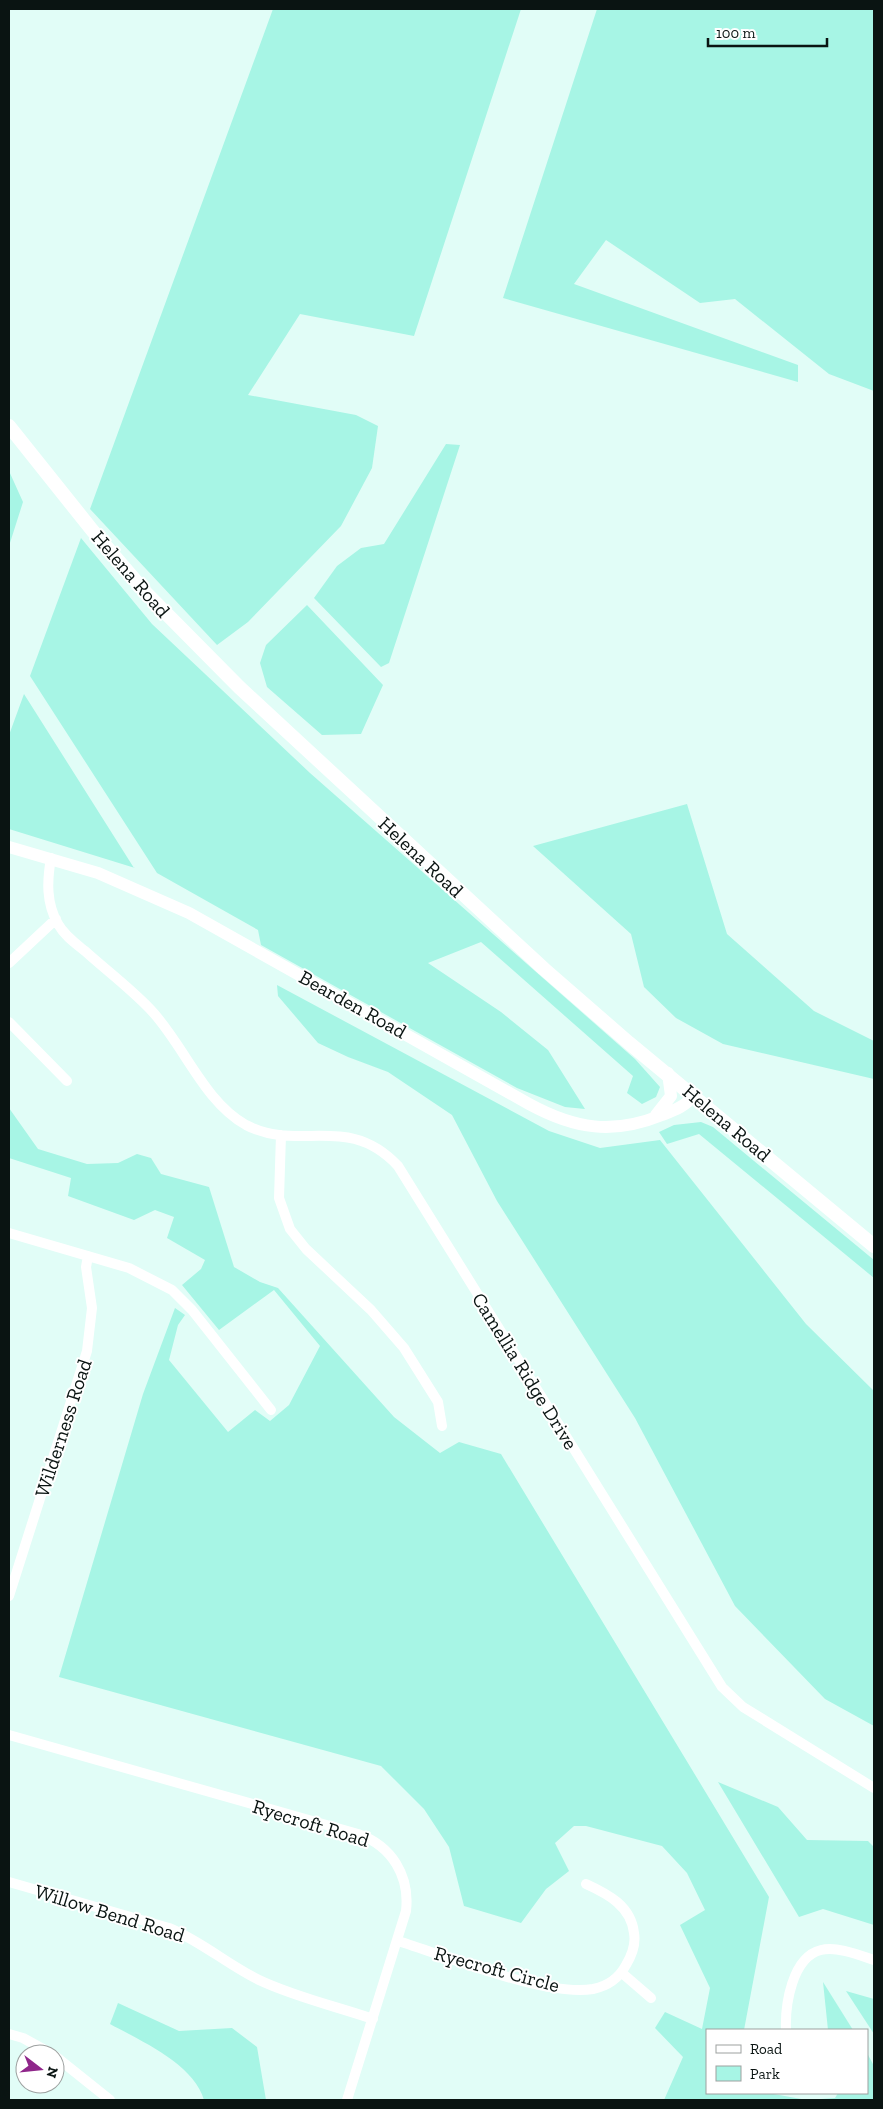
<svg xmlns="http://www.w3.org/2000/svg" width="883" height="2109" viewBox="0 0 883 2109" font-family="'Zilla Slab',serif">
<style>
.green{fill:#a7f5e5}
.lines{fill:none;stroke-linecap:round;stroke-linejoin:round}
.minor{stroke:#fff;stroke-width:10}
.tertiary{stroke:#fff;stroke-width:12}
.secondary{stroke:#fff;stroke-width:14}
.labels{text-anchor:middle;stroke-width:4;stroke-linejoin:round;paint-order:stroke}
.street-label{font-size:20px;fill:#0a1412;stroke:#fff}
</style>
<rect width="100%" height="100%" fill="#e1fdf7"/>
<!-- green -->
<path class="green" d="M273,9H521L414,336L300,314L248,395L356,415L378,426L372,468L341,526L248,622L217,645L90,509Z
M597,9H874V391L829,374L735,299L700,303L606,240L574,284L798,365V382L503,298Z
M446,444L460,445L389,663L381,667L314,598L337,566L361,548L384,544Z
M9,471L23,502L9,546Z
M81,538L152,624L310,773L635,1059L660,1087L656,1097L642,1104L627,1093L633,1076L481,942L428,963L501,1012L548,1050L585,1109L565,1107L517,1088L261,945L258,930L157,873L30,676Z
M307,605L383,685L361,734L322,735L267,687L260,663L266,645Z
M24,694L134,868H135L9,829V735Z
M687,804L727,934L814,1011L874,1041V1079L723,1044L676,1018L644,987L631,934L533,846Z
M277,985L549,1131L600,1148L660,1140L806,1324L874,1391V1726L825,1699L735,1606L635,1418L497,1201L452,1115L388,1072L348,1057L318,1043L278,996Z
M9,1108L38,1149L87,1164L118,1163L137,1154L151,1158L161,1174L209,1187L234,1267L260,1282L278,1288L394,1417L440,1453L459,1442L501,1454L769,1897L744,2030H707V2093H768L807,2100L835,2098L838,2093H867V2053L874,2066V2100H664L683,2057L655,2028L665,2012L702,2029L710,1988L680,1925L705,1910L687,1873L662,1846L586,1826H574L555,1843L569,1871L546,1889L521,1923L464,1906L449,1847L424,1809L381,1766L59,1677L143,1394L175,1308L185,1315L178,1325L169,1360L228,1432L255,1410L270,1421L289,1405L320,1346L274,1290L219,1330L182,1285L201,1269L205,1260L167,1238L174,1217L155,1210L134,1220L68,1196L71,1178L9,1158Z
M701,1122L713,1127L874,1260V1278L699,1134L667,1144L659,1132L674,1125Z
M718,1782L778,1807L807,1840L868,1841L874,1847V1925L823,1909L799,1917Z
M823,1982L853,2030H828Z
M846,1991L874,1999V2034Z
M118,2003L179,2031L232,2028L257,2047L266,2100H204C194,2064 141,2041 110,2024Z"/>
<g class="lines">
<!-- minor -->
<path class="minor" d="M51,858C47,881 46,903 58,924C64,935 75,943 85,951C106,970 130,988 150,1009C183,1043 203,1101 246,1125C299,1153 348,1112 398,1166L722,1687L743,1707L874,1788
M9,963L56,919
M9,1022L67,1081
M281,1135L279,1198L290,1229L306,1249L371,1310L404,1348L438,1402L442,1426
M9,1233L129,1268L172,1290L192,1310L271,1410
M9,1596L87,1351L92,1308L86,1267L88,1256
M9,1735L358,1834C392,1846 410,1876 406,1911L347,2100
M9,1882L169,1928C201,1941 228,1965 259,1980C295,1997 335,2006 373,2019
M398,1941C447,1956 545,1997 593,1989C608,1986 619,1978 626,1965C632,1955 636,1944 634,1933C631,1906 608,1894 586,1884
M622,1973L651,1998
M786,2030C785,2005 792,1957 821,1950C837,1946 859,1955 874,1960
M9,2034L23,2038L52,2054
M55,2056L110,2100"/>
<!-- tertiary -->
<path class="tertiary" d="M9,847L98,873L189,913L529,1104C575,1129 613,1135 662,1115C675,1110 686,1106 694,1095
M656,1115L671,1096L668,1073"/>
<!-- secondary -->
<path class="secondary" d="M9,426L92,530L147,594L239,687L544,969L629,1043L874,1246"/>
</g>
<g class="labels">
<!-- street labels -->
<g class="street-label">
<text transform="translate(131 574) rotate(49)" y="7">Helena Road</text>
<text transform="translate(421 857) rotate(43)" y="7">Helena Road</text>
<text transform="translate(353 1004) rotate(29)" y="7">Bearden Road</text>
<text transform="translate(727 1123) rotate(40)" y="7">Helena Road</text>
<text transform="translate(525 1371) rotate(58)" y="7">Camellia Ridge Drive</text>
<text transform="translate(63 1428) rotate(-72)" y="7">Wilderness Road</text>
<text transform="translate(311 1823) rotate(17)" y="7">Ryecroft Road</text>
<text transform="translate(110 1913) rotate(17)" y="7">Willow Bend Road</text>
<text transform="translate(497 1969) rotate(15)" y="7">Ryecroft Circle</text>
</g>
</g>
<!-- border -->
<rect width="883" height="2109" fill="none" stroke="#0a1412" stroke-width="20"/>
<!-- legend -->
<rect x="706" y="2029" width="162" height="65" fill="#ffffff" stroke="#9da1a0"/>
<rect x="716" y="2045" width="25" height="8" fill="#ffffff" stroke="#9da1a0"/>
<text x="750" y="2054" font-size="15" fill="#0a1412">Road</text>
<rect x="716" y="2066" width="25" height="15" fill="#a7f5e5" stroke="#9da1a0"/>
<text x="750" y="2079" font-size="15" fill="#0a1412">Park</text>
<!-- north arrow -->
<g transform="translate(40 2069) rotate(106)"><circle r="24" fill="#ffffff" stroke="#9da1a0"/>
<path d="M0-4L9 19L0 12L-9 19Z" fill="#8f268a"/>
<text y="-8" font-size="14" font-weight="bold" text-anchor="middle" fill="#0a1412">N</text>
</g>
<!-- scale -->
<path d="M708 38v8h119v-8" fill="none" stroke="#0a1412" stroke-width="2.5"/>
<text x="716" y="38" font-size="15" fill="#0a1412" stroke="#ffffff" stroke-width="4" paint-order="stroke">100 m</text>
</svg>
